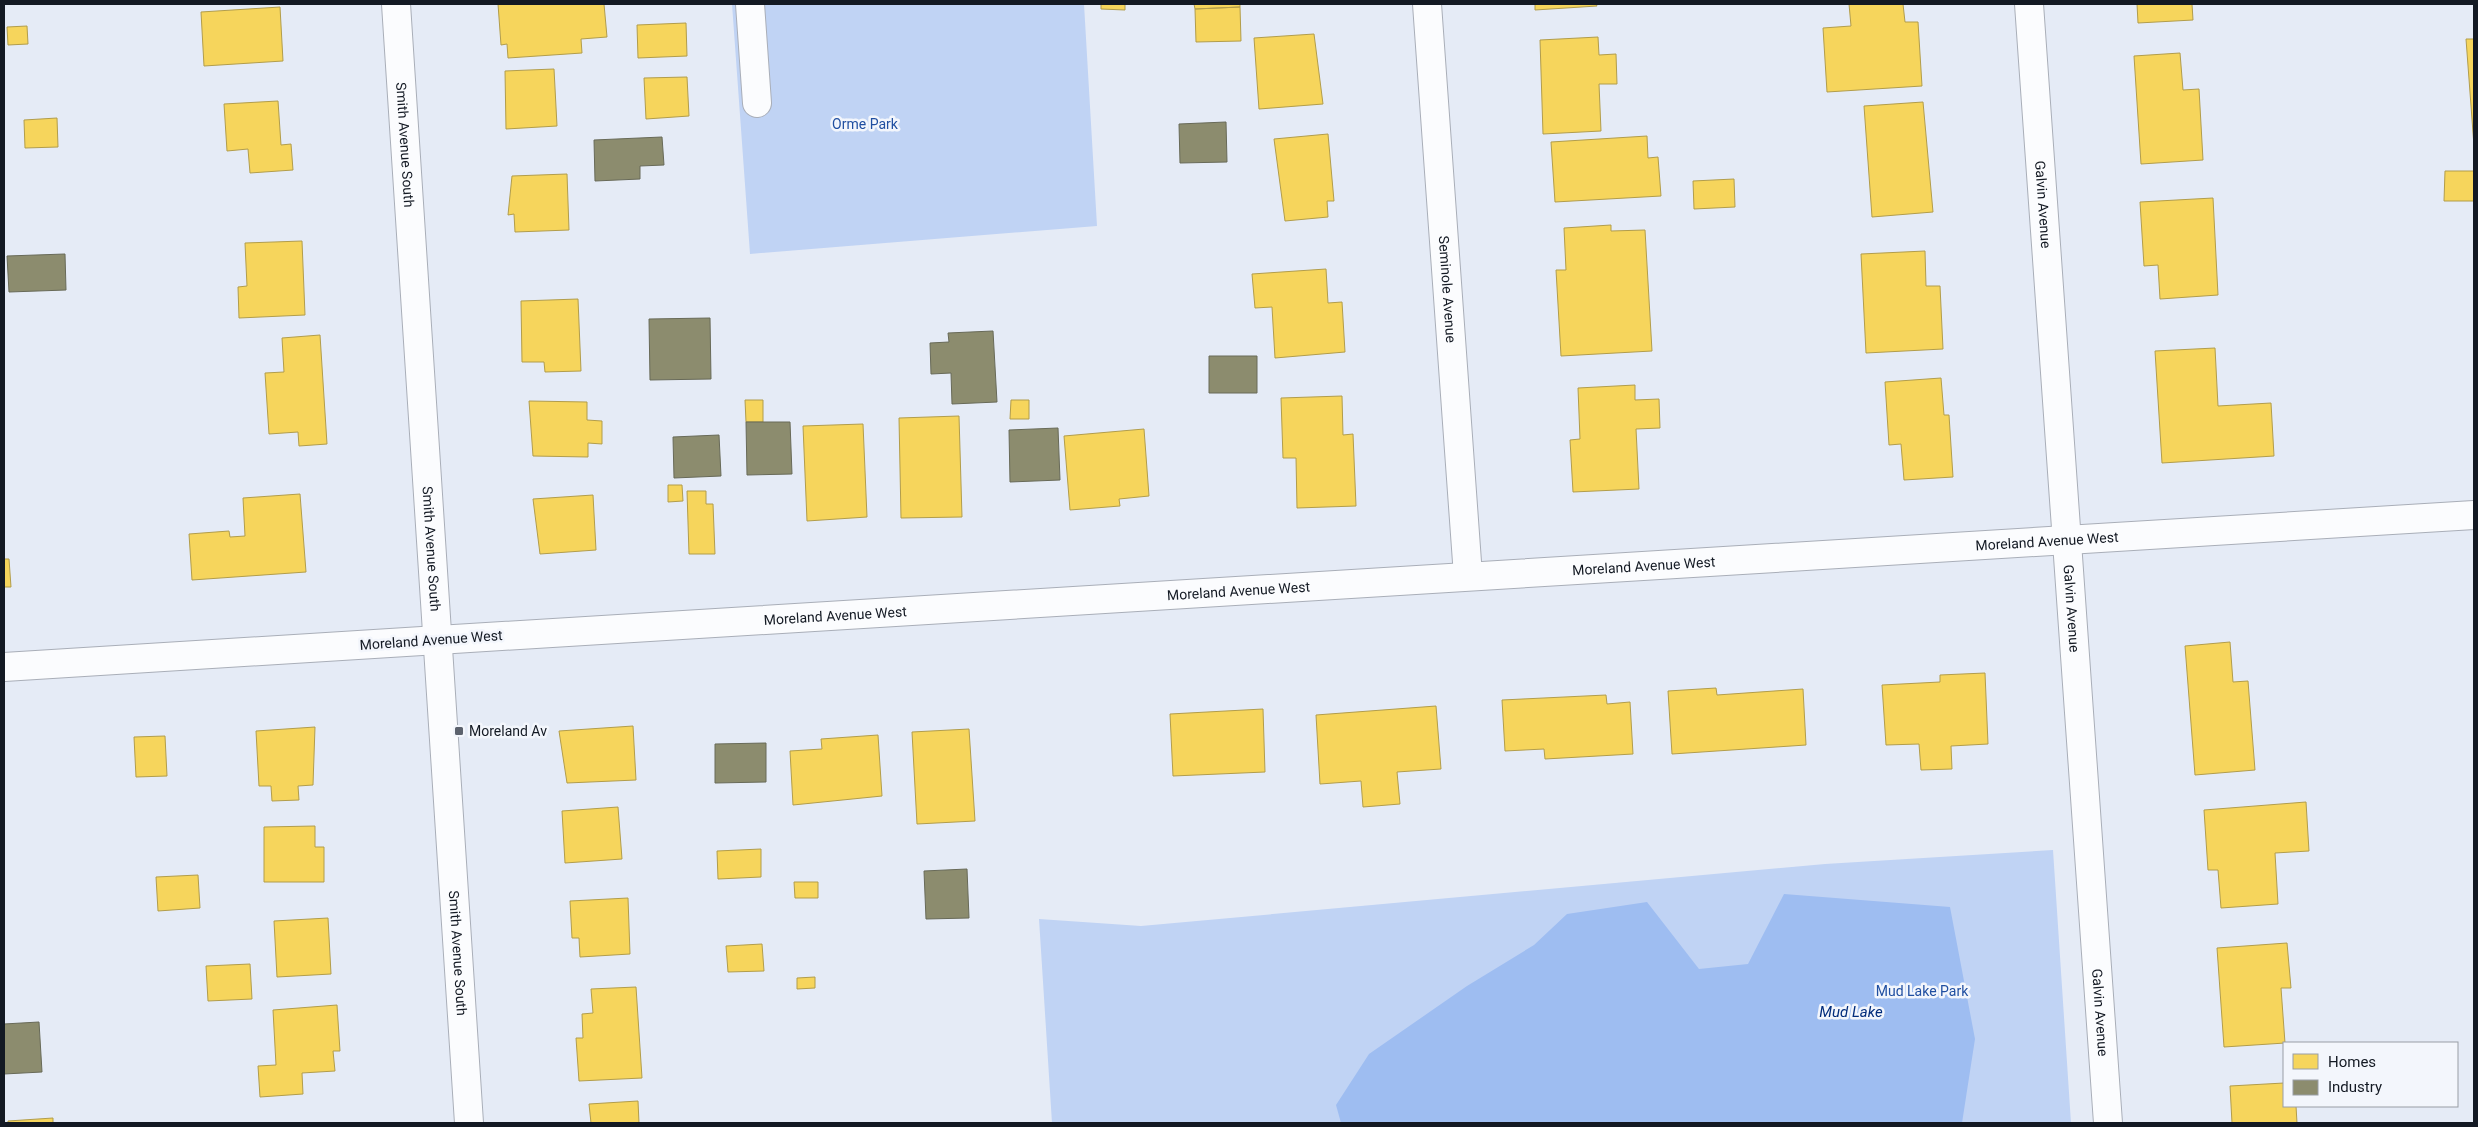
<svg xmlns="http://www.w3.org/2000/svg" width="2478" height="1127" viewBox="0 0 2478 1127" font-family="Roboto,sans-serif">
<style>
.green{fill:#c0d3f4}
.water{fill:#9ebdf1}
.homes{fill:#f6d55c;stroke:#b29d4b}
.industry{fill:#8c8c6e;stroke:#686a58}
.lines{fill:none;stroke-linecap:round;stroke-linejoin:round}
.minor-casing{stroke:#a9aeb8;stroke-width:30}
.tertiary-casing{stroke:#a9aeb8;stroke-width:30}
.minor{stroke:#fbfcfe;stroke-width:28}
.tertiary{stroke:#fbfcfe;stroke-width:28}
.poi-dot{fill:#5c626d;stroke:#f3f6fc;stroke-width:2}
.labels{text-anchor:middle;stroke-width:5;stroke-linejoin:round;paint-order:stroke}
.park-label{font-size:14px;fill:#204fa1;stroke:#f3f6fc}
.street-label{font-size:14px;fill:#131923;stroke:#f3f6fc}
.poi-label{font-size:14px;fill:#131923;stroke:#f3f6fc;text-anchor:start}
.water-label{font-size:15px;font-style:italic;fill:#002c7b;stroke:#f3f6fc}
</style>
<rect width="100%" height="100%" fill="#e5ebf6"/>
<!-- green -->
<path class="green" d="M732,4H1084L1097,226L750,254Z
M2053,850L2071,1123H1052L1039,919L1141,926L1825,864Z"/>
<!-- water -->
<path class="water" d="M1784,894L1950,907L1975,1039L1962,1123H1341L1336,1105L1369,1054L1467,986L1534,945L1567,914L1647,902L1699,969L1748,964Z"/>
<!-- homes -->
<path class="homes" d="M498,4H604L607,37L581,39L582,53L508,58L507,44L501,45Z
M1101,4H1125V10L1101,9Z
M1194,4H1240V7L1195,9Z
M1535,4H1596L1597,6L1535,10Z
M1849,4H1903L1905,22H1918L1922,86L1827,92L1823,28L1851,26Z
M2137,4H2192L2193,20L2138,23Z
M280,7L283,61L204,66L201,12Z
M1240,7L1241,41L1196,42L1195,9Z
M686,23L687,56L638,58L637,25Z
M27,26L28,44L8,45L7,27Z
M1314,34L1323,104L1259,109L1254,38Z
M1598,37L1599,55L1616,54L1617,84H1599L1601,131L1543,134L1540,40Z
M2466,39H2474V146Z
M2180,53L2183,90L2199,89L2203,160L2141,164L2134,56Z
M554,69L557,126L506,129L505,71Z
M687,77L689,116L646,119L644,78Z
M278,101L281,145L291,144L293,170L250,173L248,149L227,151L224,104Z
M1923,102L1933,212L1872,217L1864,106Z
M57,118L58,147L25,148L24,120Z
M1328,134L1334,201H1327L1328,217L1285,221L1274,139Z
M1647,136L1648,158L1658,157L1661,196L1555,202L1551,142Z
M2445,171H2474V201H2444Z
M567,174L569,230L515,232L514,214L508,215L512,176Z
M1734,179L1735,207L1694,209L1693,181Z
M2213,198L2218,295L2160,299L2158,265L2144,266L2140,202Z
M1611,225V231L1645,230L1652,351L1561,356L1556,270H1566L1564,228Z
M302,241L305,315L239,318L238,287L247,286L245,243Z
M1925,251L1926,286H1940L1943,349L1866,353L1861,254Z
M1326,269L1328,303L1342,302L1345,352L1275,358L1272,307L1255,308L1252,274Z
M578,299L581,371L545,372L544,362H522L521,301Z
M320,335L327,444L299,446L298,432L269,434L265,373L284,372L282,338Z
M2215,348L2218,406L2271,403L2274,456L2162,463L2155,351Z
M1941,378L1944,415H1949L1953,477L1904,480L1901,444L1889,445L1885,382Z
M1635,385V400L1659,399L1660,428L1636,429L1639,489L1573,492L1570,440L1580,439L1578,388Z
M1342,396L1343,435L1353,434L1356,506L1297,508L1296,458H1283L1281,398Z
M745,400H763V422H746Z
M1011,400H1029V419H1010Z
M529,401L587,402V420L602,421V444L588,443V457L533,456Z
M959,416L962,517L901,518L899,418Z
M863,424L867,517L807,521L803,426Z
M1144,429L1149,496L1119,499L1120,506L1070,510L1064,436Z
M668,485H682L683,501L668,502Z
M687,491H706V504H713L715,554H689Z
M300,494L306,572L192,580L189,534L229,531L230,537L245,536L243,498Z
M593,495L596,550L540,554L533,499Z
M4,559H9L11,587H4Z
M2230,642L2233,682L2248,681L2255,770L2195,775L2185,646Z
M1985,673L1988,744L1951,746L1952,769L1921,770L1919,744L1886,745L1882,685L1940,682V675Z
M1716,688L1717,695L1803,689L1806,745L1672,754L1668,691Z
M1606,695L1607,704L1630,702L1633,754L1545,759L1544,749L1505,751L1502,700Z
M1436,706L1441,769L1397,772L1400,804L1363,807L1361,781L1320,784L1316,715Z
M1263,709L1265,772L1173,776L1170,714Z
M633,726L636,780L567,783L559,731Z
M315,727L313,785L298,786L299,800L272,801L271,786H259L256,731Z
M969,729L975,821L917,824L912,732Z
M878,735L882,796L793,805L790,751L822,749L821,739Z
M165,736L167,776L136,777L134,737Z
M2306,802L2309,851L2275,853L2278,904L2221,908L2218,870H2208L2204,810Z
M618,807L622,859L565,863L562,811Z
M315,826V847H324V882H264V827Z
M761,849V877L718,879L717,851Z
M198,875L200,908L158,911L156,877Z
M794,882H818V898H795Z
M628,898L630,954L580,957L579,938H572L570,901Z
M328,918L331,974L277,977L274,921Z
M2287,943L2291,988H2281L2285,1043L2224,1047L2217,948Z
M762,944L764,971L728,972L726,946Z
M250,964L252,999L208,1001L206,966Z
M815,977V988L797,989V978Z
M636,987L642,1078L579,1081L576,1038H583L582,1014L593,1013L591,989Z
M337,1005L340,1051H333L335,1071L302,1073L303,1094L260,1097L258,1066L276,1065L273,1010Z
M2284,1083V1106H2296L2297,1123H2232L2230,1086Z
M638,1101L639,1123H591L589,1104Z
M53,1118V1123H8V1121Z"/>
<!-- industry -->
<path class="industry" d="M1226,122L1227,162L1180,163L1179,124Z
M662,137L664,165L640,166V179L595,181L594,140Z
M65,254L66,290L9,292L7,256Z
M710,318L711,379L650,380L649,319Z
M993,331L997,402L952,404L951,373L931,374L930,343L949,342L948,333Z
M1209,356H1257V393H1209Z
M746,422H790L792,474L747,475Z
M1058,428L1060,480L1010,482L1009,430Z
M719,435L721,476L674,478L673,437Z
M766,743V782L715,783V744Z
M967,869L969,918L926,919L924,871Z
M39,1022L42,1072L4,1074V1024Z"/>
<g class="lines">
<!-- minor casing -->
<g class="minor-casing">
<g id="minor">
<path d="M750,4L757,103"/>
<path id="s1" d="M1427,4L1468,576"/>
<path id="s2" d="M2029,4L2108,1123"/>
<path d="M4,667L438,640"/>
</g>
</g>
<!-- tertiary casing -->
<g class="tertiary-casing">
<g id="tertiary">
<path id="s3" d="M396,4L469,1123"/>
<path id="s4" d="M438,640L2474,515"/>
</g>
</g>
<!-- minor -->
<use href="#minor" class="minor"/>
<!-- tertiary -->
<use href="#tertiary" class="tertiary"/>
</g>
<!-- markers -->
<rect class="poi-dot" x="454" y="726" width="10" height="10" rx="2.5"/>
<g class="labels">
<!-- park labels -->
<g class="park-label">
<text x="865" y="129">Orme Park</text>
<text x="1922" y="996">Mud Lake Park</text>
</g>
<!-- street labels -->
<g class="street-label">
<text dy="5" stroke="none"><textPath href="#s3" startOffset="141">Smith Avenue South</textPath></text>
<text dy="5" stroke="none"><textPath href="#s2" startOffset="201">Galvin Avenue</textPath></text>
<text dy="5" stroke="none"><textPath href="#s1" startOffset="286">Seminole Avenue</textPath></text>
<text dy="5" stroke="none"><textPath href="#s4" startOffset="1612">Moreland Avenue West</textPath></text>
<text dy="5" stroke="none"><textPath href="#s3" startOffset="546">Smith Avenue South</textPath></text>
<text dy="5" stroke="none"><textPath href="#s4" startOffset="1208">Moreland Avenue West</textPath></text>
<text dy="5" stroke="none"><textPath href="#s4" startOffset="802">Moreland Avenue West</textPath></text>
<text dy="5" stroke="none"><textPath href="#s2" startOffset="606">Galvin Avenue</textPath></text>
<text dy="5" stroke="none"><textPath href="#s4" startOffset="398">Moreland Avenue West</textPath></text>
<text transform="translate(431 640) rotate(-4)" y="5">Moreland Avenue West</text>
<text dy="5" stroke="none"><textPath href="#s3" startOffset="951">Smith Avenue South</textPath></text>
<text dy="5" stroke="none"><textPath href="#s2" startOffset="1011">Galvin Avenue</textPath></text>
</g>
<!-- poi labels -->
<g class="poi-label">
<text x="469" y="736">Moreland Av</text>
</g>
<!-- water labels -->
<g class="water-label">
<text x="1851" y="1017">Mud Lake</text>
</g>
</g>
<!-- border -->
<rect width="2478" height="1127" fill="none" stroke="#131923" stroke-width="10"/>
<!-- legend -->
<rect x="2283" y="1042" width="175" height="65" fill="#f3f6fc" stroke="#999ea5"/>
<rect x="2293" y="1054" width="25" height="15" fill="#f6d55c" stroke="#999ea5"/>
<text x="2328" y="1067" font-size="15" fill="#131923">Homes</text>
<rect x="2293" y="1080" width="25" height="15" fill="#8c8c6e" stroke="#999ea5"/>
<text x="2328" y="1092" font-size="15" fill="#131923">Industry</text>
</svg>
